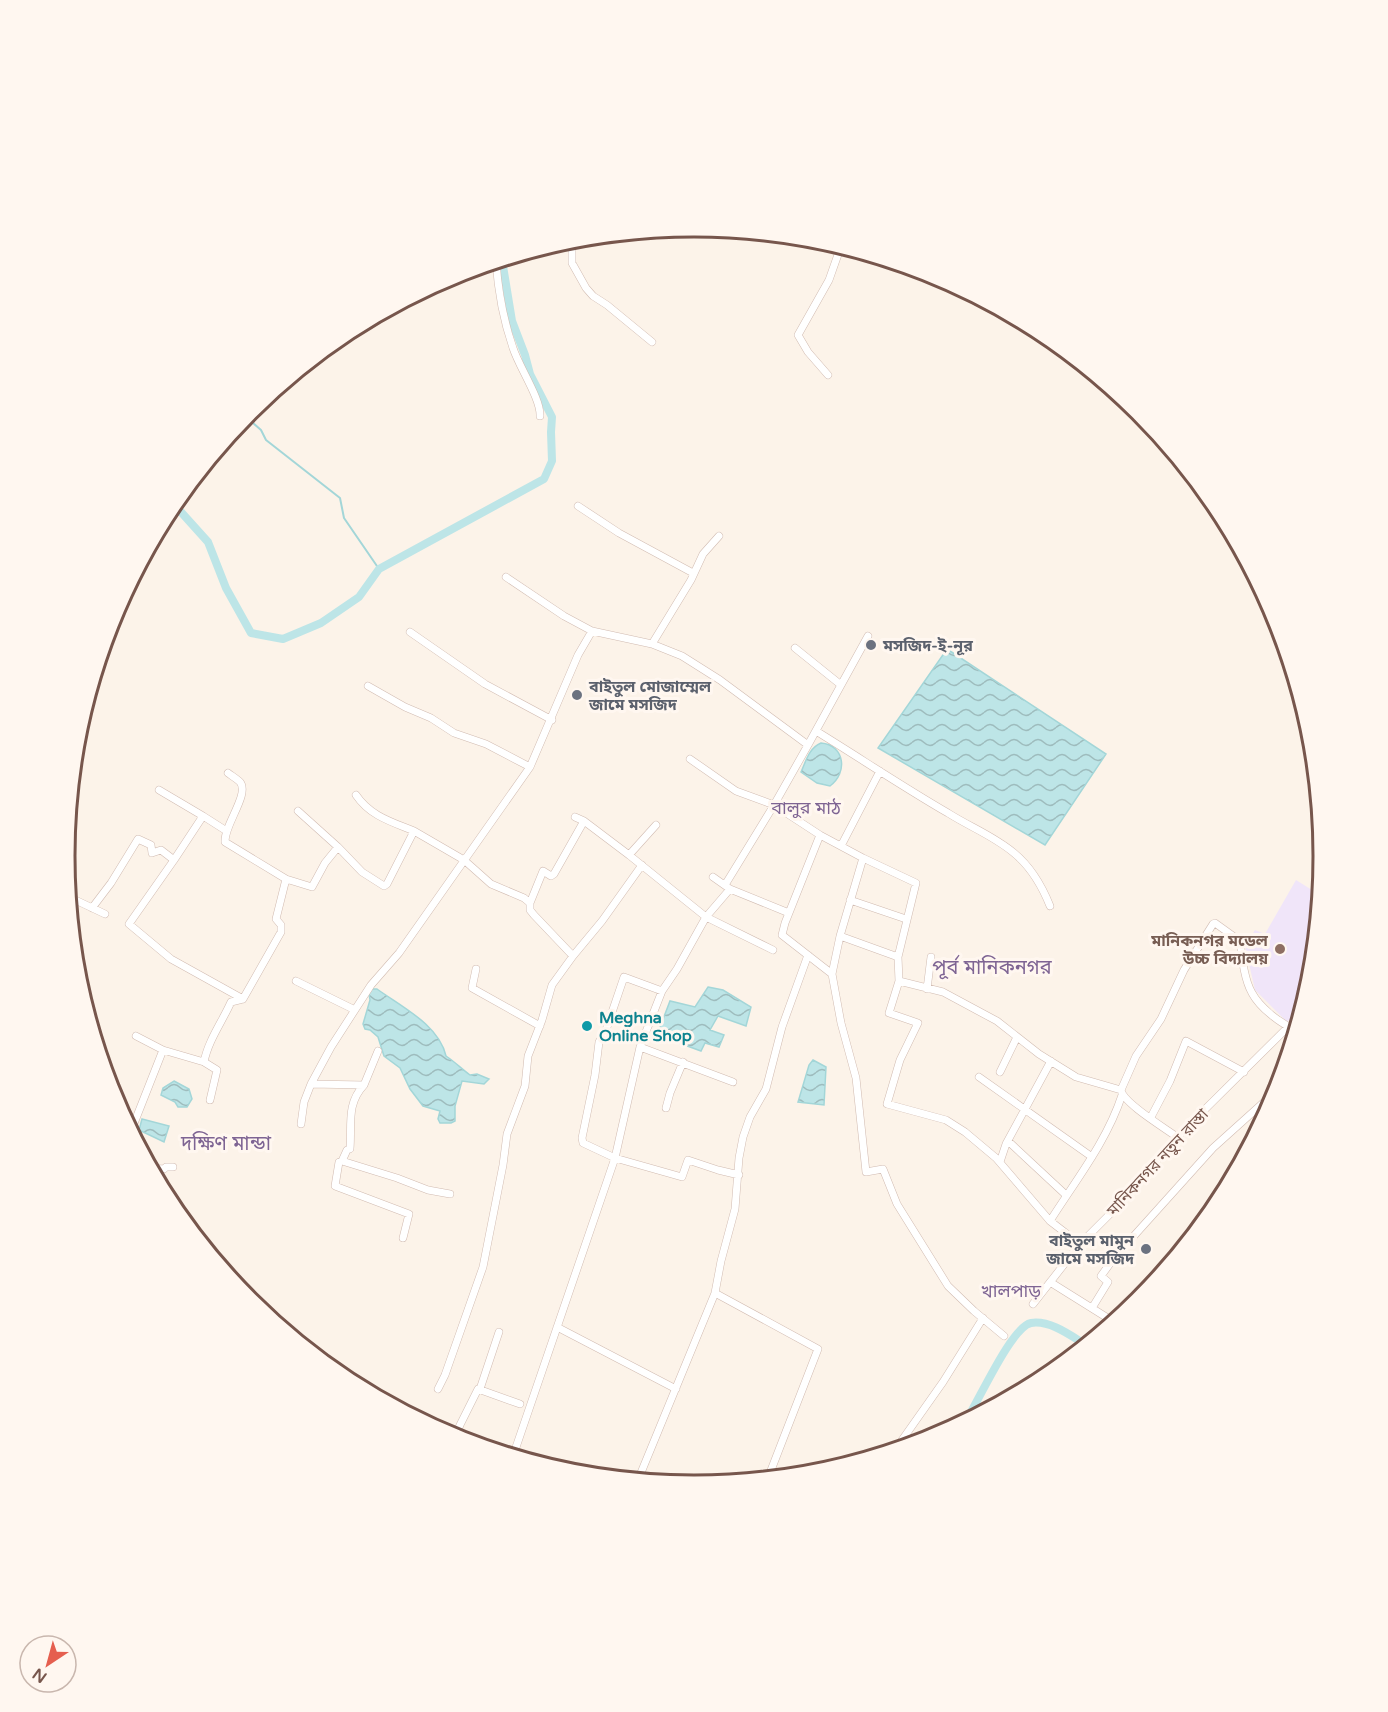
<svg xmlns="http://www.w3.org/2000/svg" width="1388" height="1712" viewBox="0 0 1388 1712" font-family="'Varela Round','Noto Sans Bengali',sans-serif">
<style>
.education{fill:#f0e5f9}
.water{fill:url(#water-waves);stroke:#a3d6d8;stroke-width:1.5}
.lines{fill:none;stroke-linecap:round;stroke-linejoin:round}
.stream{stroke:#a3d6d8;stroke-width:2}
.canal{stroke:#bde5e7;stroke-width:8}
.street-casing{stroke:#d1bbb1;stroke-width:8}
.street{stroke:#fff;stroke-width:7}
.worship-dot{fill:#6b7280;stroke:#fff7f0;stroke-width:2}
.education-dot{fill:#8d6e63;stroke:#fff7f0;stroke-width:2}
.culture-dot{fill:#0f9aa8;stroke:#fff7f0;stroke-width:2}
.labels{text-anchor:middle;stroke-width:6;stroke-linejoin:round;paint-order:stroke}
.worship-label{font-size:16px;font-weight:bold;fill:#5b616d;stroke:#fff7f0;text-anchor:start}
.education-label{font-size:16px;font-weight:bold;fill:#785e54;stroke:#fff7f0;text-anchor:end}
.culture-label{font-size:16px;font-weight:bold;fill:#0d838f;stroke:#fff7f0;text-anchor:start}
.street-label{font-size:16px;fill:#77564c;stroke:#fff7f0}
.neighbourhood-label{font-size:18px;fill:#7e6493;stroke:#fff7f0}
.quarter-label{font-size:20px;fill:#7e6493;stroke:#fff7f0}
.rim{fill:none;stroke:#77564c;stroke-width:3}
</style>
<defs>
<pattern id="water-waves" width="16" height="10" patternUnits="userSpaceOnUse" patternTransform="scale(1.5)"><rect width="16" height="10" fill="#bde5e7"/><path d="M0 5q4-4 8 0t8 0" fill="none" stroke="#9ebcbd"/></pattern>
</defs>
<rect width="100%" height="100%" fill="#fcf3e9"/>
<!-- education -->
<path class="education" d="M1296,880L1320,895L1311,979L1300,1017L1296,1015L1287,1022L1255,990L1245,946L1255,930L1265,934Z"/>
<!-- water -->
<path class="water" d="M947,649L1106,754L1045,845L878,748Z
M821,743C845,745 848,773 830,786L817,783L801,772C806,761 809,748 821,743Z
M708,987L723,990L751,1007L746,1026L718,1016L710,1030L724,1035L719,1047L705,1043L701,1051L657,1035L670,1001L695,1007Z
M371,989H377C402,1007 439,1025 446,1056C455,1062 462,1069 470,1075L477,1074L489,1079L484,1084L462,1081L455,1106V1121L451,1123H440L438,1119L440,1111L423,1106L410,1089L400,1068L384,1056L378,1037L370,1030L365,1029L363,1024L370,1000L369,994Z
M813,1060L826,1067L824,1105L798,1102L809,1065Z
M174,1081L189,1089L192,1099L187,1107H178L175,1102L161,1095L163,1088Z
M142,1119L169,1126L164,1142L139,1130Z"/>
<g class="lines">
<!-- stream -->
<path class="stream" d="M245,416L261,430L266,440L340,498L344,518L379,569"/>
<!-- canal -->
<path class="canal" d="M169,509L181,512L208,542L226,588L251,633L283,639L321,623L359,597L379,569L544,479L552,461L551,432L552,417L530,374L525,355L512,321L502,260
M965,1422C978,1403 1011,1327 1031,1323C1050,1320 1070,1335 1086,1345"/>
<!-- street casing -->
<g class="street-casing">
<path id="street" d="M572,238V263L586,288L593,296L607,305L652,342
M496,261C498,291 503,319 513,348C519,367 541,399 540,416
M828,375L808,352L798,335L829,280L841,246
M578,506L619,533L693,573
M506,577L564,616L592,631
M410,632L485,684L552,720
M652,644L691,580L703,554L719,536
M795,648L841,685
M368,686L405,707L431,718L454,733L486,744L530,767
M816,731C860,758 903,787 948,813C970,827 994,836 1014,853C1031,867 1042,886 1050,906
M808,745L868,636
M690,759L736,791L774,805L725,885
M228,773C232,776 237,779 240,782C250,794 224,825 225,842L286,879
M159,790L203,816L174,860
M356,795C370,816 392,822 414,831
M298,811L338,847
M203,816L225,830
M575,817L584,821L629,855L706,917L773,950
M820,835L863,858L916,883L898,957
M841,846L880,771
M629,855L656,825
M713,877L730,889L789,913
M69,897L105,914
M850,900L906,919
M92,908L111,883L138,839L151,845L152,853L161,850L174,860L129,924L171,959L243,999
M840,936L863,858
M573,956L602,921L642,865
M476,969L472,988L540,1026
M832,974L840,936L898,957L899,981L943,992L997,1021L1039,1054L1076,1077L1121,1090C1123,1103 1165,1128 1177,1137
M296,981L355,1010
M899,981L889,1013L918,1023L900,1060L887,1104L946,1120L965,1132L996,1158L1050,1221L1080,1244
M927,989L931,957
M662,991L624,977L606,1030L599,1042L595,1075L582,1138L583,1143L615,1158L682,1177L688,1160L718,1170L739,1175
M136,1036L163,1050
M640,1047L733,1082
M378,1051L364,1085L311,1084L331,1047L371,985L399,953L530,767L578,655L592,631L652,644L682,656L720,680L808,745L774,805L820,835L785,923L782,935L832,974L841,1023L856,1078L866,1172L883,1169L897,1204L948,1286L974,1311L1004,1336
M204,1062L217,1070L210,1100
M1000,1072L1017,1037
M979,1077L1092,1157
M364,1085C346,1104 352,1125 350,1149L347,1150L342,1161L397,1178L428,1190L450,1194
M1121,1090L1136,1056L1161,1019L1184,970L1213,924L1215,923L1240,941C1242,957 1244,979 1252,993C1260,1008 1281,1024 1296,1030
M666,1108L670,1093L683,1062
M1151,1117L1170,1081L1186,1041L1244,1072
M301,1124L304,1102L311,1084
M131,1131L163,1050L204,1062C208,1041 222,1022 231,1002L243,999L281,932V925L276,919L286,879L312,887L325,863L338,847L362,872L384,886L387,884L414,831L464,860L491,884L524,898L530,903L543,871L551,876L554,874L584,821
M1008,1141L1066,1195
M342,1161L339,1162L335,1186L409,1214L403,1238
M1000,1162L1006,1144L1051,1061
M150,1168L164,1169L166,1167H173
M1050,1221C1076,1180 1107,1141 1122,1095
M1050,1282L1114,1322
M715,1293L818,1349L768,1478
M1033,1304L1080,1244L1113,1211L1177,1137L1288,1027
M1092,1308L1108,1282L1101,1276L1114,1258L1213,1148L1273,1094L1276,1096
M557,1327L676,1389
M438,1389L445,1375L483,1267L503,1165L507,1134L525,1086L528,1056L542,1020L552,985L573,956L534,915L530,910V903
M480,1389L499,1332
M455,1438L460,1425L478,1389L520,1404
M895,1450L943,1382L983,1318
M513,1456L615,1158L640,1047L662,991L677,969L706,917L730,889
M638,1480L715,1293L721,1261L735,1209L739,1158L743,1137L750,1117L766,1089L782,1027L808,955"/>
</g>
<!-- street -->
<use href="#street" class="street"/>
</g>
<!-- markers -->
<g class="worship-dot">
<circle cx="871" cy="645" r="6"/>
<circle cx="577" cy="695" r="6"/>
<circle cx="1146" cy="1249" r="6"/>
</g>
<circle class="education-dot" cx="1280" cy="949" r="6"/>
<circle class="culture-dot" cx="587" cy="1026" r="6"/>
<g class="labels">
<!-- worship labels -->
<g class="worship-label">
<text x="883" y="651">মসজিদ-ই-নূর</text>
<text x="589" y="692">বাইতুল মোজাম্মেল<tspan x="589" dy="18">জামে মসজিদ</tspan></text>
<text x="1134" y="1246" text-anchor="end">বাইতুল মামুন<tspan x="1134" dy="18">জামে মসজিদ</tspan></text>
</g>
<!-- education labels -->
<g class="education-label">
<text x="1268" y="946">মানিকনগর মডেল<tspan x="1268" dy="18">উচ্চ বিদ্যালয়</tspan></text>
</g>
<!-- culture labels -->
<g class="culture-label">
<text x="599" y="1023">Meghna<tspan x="599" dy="18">Online Shop</tspan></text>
</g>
<!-- street labels -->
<g class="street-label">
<text transform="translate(1157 1162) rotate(-47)" y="6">মানিকনগর নতুন রাস্তা</text>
</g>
<!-- neighbourhood labels -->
<g class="neighbourhood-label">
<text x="806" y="814">বালুর মাঠ</text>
<text x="1011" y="1297">খালপাড়</text>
</g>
<!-- quarter labels -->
<g class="quarter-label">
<text x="992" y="974">পূর্ব মানিকনগর</text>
<text x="226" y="1150">দক্ষিণ মান্ডা</text>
</g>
</g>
<!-- crop -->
<path d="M0 0H1388V1712H0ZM75 856a619 619 0 1 1 1238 0a619 619 0 1 1-1238 0Z" fill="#fff7f0" fill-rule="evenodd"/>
<path class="rim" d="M75 856a619 619 0 1 1 1238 0a619 619 0 1 1-1238 0Z"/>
<!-- north arrow -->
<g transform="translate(48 1664) rotate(216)"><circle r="28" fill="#fff7f0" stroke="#c9b7ae" stroke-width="1.5"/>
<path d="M0-4.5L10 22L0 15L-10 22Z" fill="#e55f4f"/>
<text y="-9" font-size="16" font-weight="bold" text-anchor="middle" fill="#77564c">N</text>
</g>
</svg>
